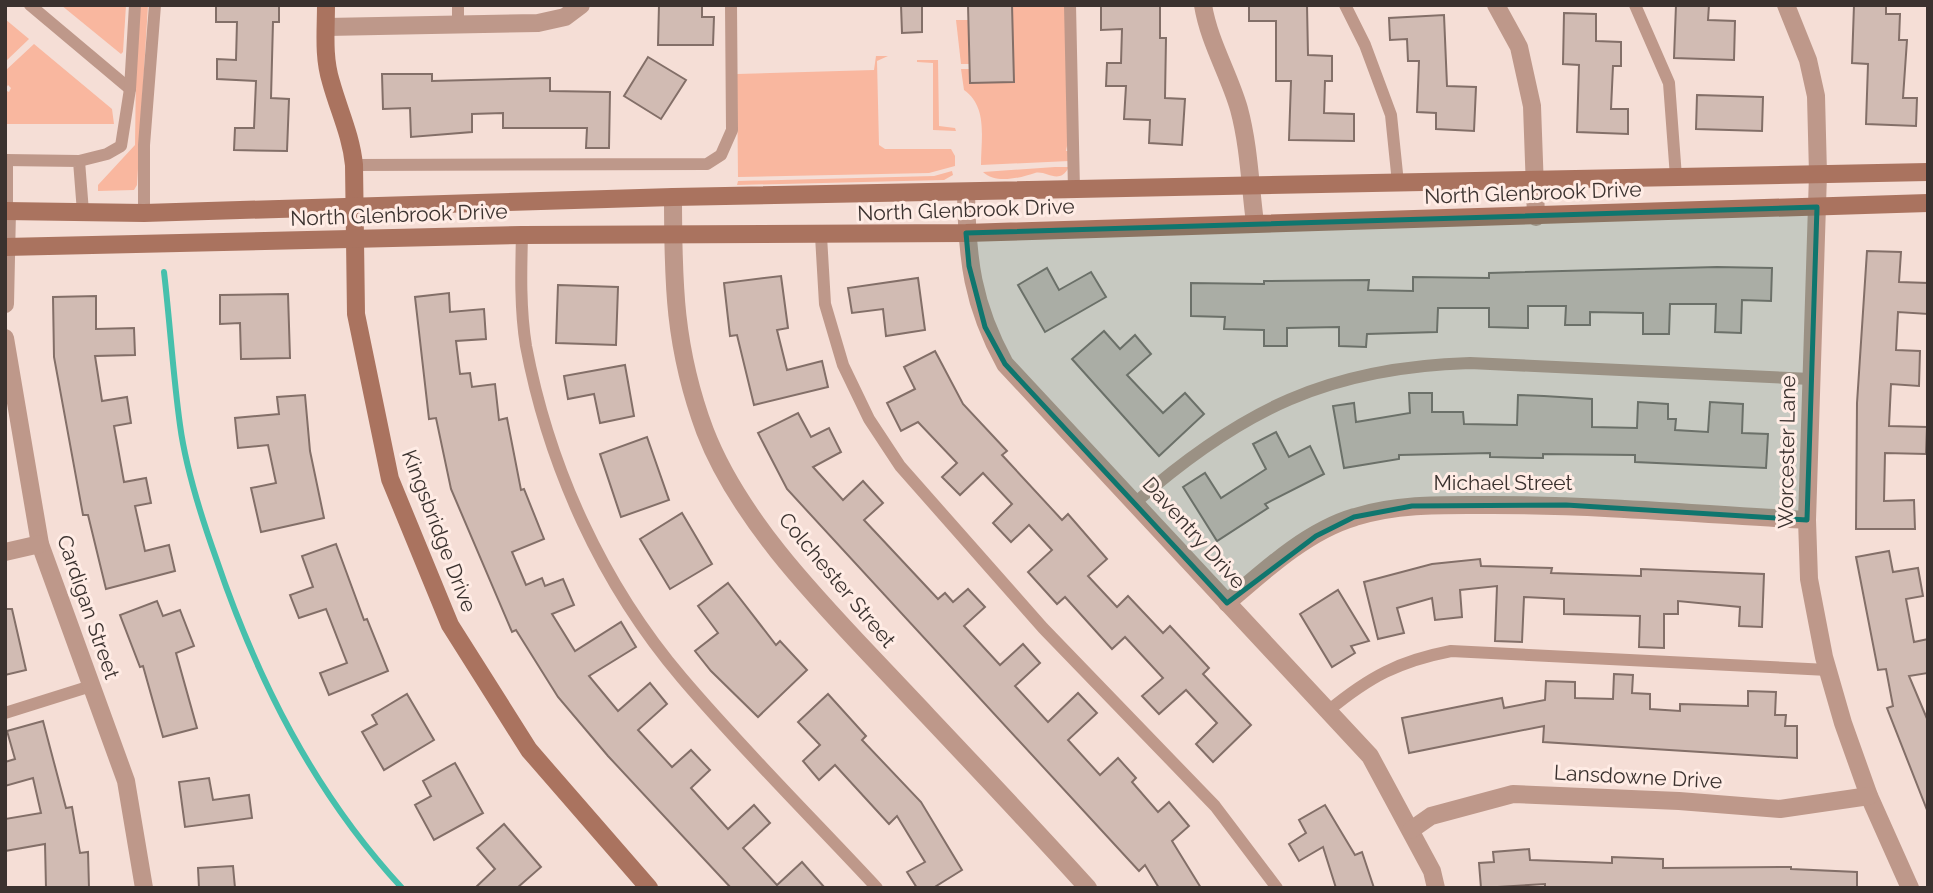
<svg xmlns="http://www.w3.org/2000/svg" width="1933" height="893" font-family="Raleway,sans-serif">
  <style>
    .green { fill: #f9b79f }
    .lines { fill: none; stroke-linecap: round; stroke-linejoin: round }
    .stream { stroke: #46c0ac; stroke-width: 6 }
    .building { fill: #d1bbb3; stroke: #836f68; stroke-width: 2 }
    .lane { stroke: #be988a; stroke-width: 12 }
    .street { stroke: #be988a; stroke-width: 18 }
    .secondary { stroke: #aa735f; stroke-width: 18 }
    .marked { fill: #0f766e; fill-opacity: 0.2; stroke: #0f766e; stroke-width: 5; stroke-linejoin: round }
    .labels { text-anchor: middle; stroke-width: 6; stroke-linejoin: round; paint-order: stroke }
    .street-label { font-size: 21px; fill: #3b322f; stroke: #ffece5 }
  </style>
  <rect width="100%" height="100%" fill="#f5ded6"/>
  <g class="green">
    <polygon points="61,5 126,5 123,52 121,54"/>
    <polygon points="137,5 148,5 137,185 134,190 98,191 98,185 135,145"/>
    <path d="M1012,5H1065L1068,141L1066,151H1069V161L981,165C981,138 988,107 964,90L961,69H969L970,82L1014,81Z"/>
    <polygon points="5,19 29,39 5,62"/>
    <polygon points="956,20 968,20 969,64 961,64"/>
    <polygon points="34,44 112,109 114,124 5,124 5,90 9,92 11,88 8,85 6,88 5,71"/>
    <polygon points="876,56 888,56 877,61 879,145 885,149 951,149 955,156 955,166 929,173 738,177 737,74 874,70"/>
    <polygon points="917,60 938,60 939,126 955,128 956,131 933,130 933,63 917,62"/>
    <path d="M1055,167H1069C1059,186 1047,170 1035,173C1023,177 996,185 983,172Z"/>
    <polygon points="952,171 953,175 944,180 737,185 738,181 934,176"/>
  </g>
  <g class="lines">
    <path class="stream" d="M164,272C170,323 173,375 180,425C186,470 201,516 216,558C257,679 314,793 402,888"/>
  </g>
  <g class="building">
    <polygon points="216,5 279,5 279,22 273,22 271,98 289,99 287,151 234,150 235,128 254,128 256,81 217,79 217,59 236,60 237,22 216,22"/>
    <polygon points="659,5 702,5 702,17 714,17 713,45 658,45"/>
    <polygon points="901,5 922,5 922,32 902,33"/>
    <polygon points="968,5 1012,5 1014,82 970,83"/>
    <polygon points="1160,5 1160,38 1166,38 1165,98 1185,99 1182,145 1149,143 1150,120 1124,119 1126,86 1106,86 1107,63 1121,63 1122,29 1101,30 1101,6"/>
    <polygon points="1249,5 1307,5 1308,55 1332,56 1332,81 1325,81 1324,113 1354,114 1354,141 1289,140 1291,81 1276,81 1276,21 1249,21"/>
    <polygon points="1676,5 1709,5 1708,20 1735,21 1734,60 1674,58"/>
    <polygon points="1854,5 1886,5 1886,14 1900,14 1899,40 1907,40 1903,98 1917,98 1916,126 1866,124 1868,64 1852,63"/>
    <polygon points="1564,13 1596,14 1596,41 1621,42 1621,66 1613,66 1611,109 1628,109 1628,134 1577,132 1579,65 1563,64"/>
    <polygon points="1444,15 1447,86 1476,87 1474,131 1436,129 1436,113 1417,112 1419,61 1408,61 1407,39 1390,40 1389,18"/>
    <polygon points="648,57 686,80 661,119 624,96"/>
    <polygon points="382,74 432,74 432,81 550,78 550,91 610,92 609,148 586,148 587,128 503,128 503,113 472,114 472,132 411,137 410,108 383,109"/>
    <polygon points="1697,95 1763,97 1762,131 1696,129"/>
    <polygon points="1867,251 1901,252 1899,282 1928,283 1928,314 1898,312 1896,350 1920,351 1919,386 1891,384 1889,426 1927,427 1926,454 1885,453 1884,501 1914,500 1915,529 1856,529 1857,403"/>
    <polygon points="1717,267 1772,268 1771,301 1742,300 1741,333 1715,332 1716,304 1670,304 1669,334 1643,334 1643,313 1590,312 1590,325 1565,325 1566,306 1528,306 1528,328 1489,327 1489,308 1438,308 1437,332 1367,334 1366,347 1339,346 1339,327 1287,328 1287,346 1264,346 1264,330 1224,329 1225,317 1191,316 1191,283 1264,284 1264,281 1369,280 1368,290 1413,291 1413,277 1489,278 1489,273"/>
    <polygon points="1047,268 1059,290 1091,272 1106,297 1045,332 1018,285"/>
    <polygon points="781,276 788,328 777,330 787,370 822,361 828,387 754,405 737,335 730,336 724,283"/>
    <polygon points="918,278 925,330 886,336 883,309 852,313 848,288"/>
    <polygon points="558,285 618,287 616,345 556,343"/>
    <polygon points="449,293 450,312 484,309 486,339 456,341 460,374 470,373 472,387 495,384 499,420 507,418 521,490 524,489 544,539 512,552 526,585 542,578 545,586 563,579 574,605 552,614 575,651 621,622 636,647 589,676 618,711 650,683 667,704 638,730 672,767 691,750 710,770 691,788 728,829 754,805 770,823 743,848 777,885 802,862 825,888 731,888 608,756 558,697 516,630 512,632 451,489 436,418 429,419 415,297"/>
    <polygon points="288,294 290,358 241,359 240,323 220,324 220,295"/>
    <polygon points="96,296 96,329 134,328 135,355 95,356 102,401 127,397 131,423 114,426 124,482 146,478 151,503 135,506 145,551 169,545 175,571 106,589 88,515 83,515 54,357 53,297"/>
    <polygon points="1104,331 1120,349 1135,335 1151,354 1127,375 1163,413 1185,393 1204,414 1159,456 1072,359"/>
    <polygon points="935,351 963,404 1007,451 1002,455 1062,520 1068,514 1107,559 1088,576 1117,607 1128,596 1163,633 1170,626 1209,668 1203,674 1251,725 1213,762 1196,744 1217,723 1186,690 1159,714 1142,696 1163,678 1125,637 1112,649 1065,597 1057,604 1028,572 1052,550 1029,525 1011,542 993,523 1012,504 983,473 960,495 942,477 957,463 918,422 901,431 887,403 915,389 904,367"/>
    <polygon points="625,365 634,416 600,423 594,394 568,399 564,376"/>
    <polygon points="1409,393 1432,393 1432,412 1463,412 1464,424 1517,425 1518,395 1544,396 1592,399 1592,427 1637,428 1638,402 1668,404 1668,419 1676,419 1675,430 1708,432 1710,402 1743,404 1742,433 1768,434 1766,468 1635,462 1635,455 1543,454 1543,458 1490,457 1490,453 1399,455 1399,459 1344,468 1333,406 1354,403 1356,422 1410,413"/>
    <polygon points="305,395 310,451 324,518 261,532 251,488 276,483 268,445 238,448 235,418 279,414 277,397"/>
    <polygon points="798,413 811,437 829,428 841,452 813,467 843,500 863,481 883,503 864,520 938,599 945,593 953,602 968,589 985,607 964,626 1000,665 1023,644 1040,663 1015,686 1048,722 1078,693 1097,713 1068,740 1100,775 1118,758 1136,778 1132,782 1158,812 1169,802 1189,826 1172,841 1201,888 1159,888 1145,865 1139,871 787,489 758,433"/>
    <polygon points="1276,432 1289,457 1310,446 1324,474 1265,504 1268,508 1217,541 1183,487 1205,473 1221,498 1266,469 1253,444"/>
    <polygon points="647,437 669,500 621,517 600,454"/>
    <polygon points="682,513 712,564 670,589 640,539"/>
    <polygon points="336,544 364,620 367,619 388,671 329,695 320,673 347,663 326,609 299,618 290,595 313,587 302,556"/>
    <polygon points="1889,551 1893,572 1918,568 1923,596 1906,599 1914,642 1928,639 1928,673 1909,676 1928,721 1927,810 1887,708 1893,706 1886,669 1878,670 1856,557"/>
    <polygon points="1480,559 1481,566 1552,568 1551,573 1641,576 1641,569 1764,574 1762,627 1739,626 1740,607 1678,601 1678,614 1664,614 1664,648 1639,647 1640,616 1564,614 1564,599 1524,597 1522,642 1495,641 1497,586 1460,590 1462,617 1435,620 1432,598 1397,608 1404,633 1378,639 1364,582 1432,564"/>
    <polygon points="728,583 776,645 780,641 807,670 758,717 711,671 695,651 718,633 698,606"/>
    <polygon points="1338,590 1369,641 1351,646 1355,653 1332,667 1300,614"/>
    <polygon points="157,601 163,616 180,610 194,646 176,653 197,728 163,737 143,666 140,667 120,615"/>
    <polygon points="5,609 12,609 26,670 5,675"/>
    <polygon points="1614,674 1633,675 1632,693 1650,694 1650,709 1680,711 1680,704 1748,706 1748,691 1776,692 1775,715 1786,715 1785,726 1797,726 1797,758 1543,742 1544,726 1409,753 1402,718 1502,698 1504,708 1545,700 1546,681 1575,682 1575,698 1613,699"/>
    <polygon points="407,694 434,740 384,770 362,732 377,724 372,715"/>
    <polygon points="828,694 866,736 862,740 921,802 962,870 933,888 917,888 907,872 925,862 897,816 889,824 835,765 819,780 803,761 820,745 798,722"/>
    <polygon points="43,721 66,808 72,807 80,853 88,852 89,888 46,888 45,844 5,851 5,819 41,813 33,778 5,786 5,762 15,759 7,731"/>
    <polygon points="455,763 483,813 434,840 415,805 431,796 423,781"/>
    <polygon points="209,778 213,800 249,795 252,818 185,827 179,782"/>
    <polygon points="1325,805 1355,855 1362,852 1374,888 1336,888 1323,847 1299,861 1289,844 1306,833 1299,820"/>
    <polygon points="504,824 541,867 517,888 475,888 495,869 477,848"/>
    <polygon points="1529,849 1530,860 1612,863 1612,857 1663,859 1663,868 1791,867 1791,869 1857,872 1857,888 1545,888 1545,884 1481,888 1479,863 1494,862 1493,852"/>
    <polygon points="233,866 235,888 199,888 198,868"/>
  </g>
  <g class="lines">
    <g class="lane">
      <polyline points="30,5 130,89"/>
      <polyline points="458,5 458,24"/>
      <polyline points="1070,5 1074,190"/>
      <polyline points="1345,5 1365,45 1391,115 1398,183"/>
      <polyline points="1635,5 1669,83 1676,177"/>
      <polyline points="5,160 79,161 83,212"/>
      <polyline points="79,161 107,154 121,146 130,89 135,5"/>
      <polyline points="354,165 707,164 721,155 732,130 731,5"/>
      <polyline points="7,211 7,160"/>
      <polyline points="144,213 144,145 155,5"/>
      <path d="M522,235C521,271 520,309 526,346C549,467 602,584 682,678C744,751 812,818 877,888"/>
      <polyline points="821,236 825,304 843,365 869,419 900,466 1043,628 1215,806 1277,888"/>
      <path d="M1136,502C1241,410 1329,367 1470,363L1811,379"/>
      <path d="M1328,711C1369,677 1399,661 1451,651L1828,670"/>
      <polyline points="5,713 91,686"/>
    </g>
    <g class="street">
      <path d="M1203,5C1209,42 1229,74 1239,109C1249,146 1250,185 1255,223"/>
      <polyline points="1496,5 1519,47 1532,106 1536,217"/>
      <polyline points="1786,5 1808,60 1816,96 1818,174 1807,520 1809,579 1824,657 1843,723 1869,796 1910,888"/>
      <polyline points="326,27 538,23 565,17 581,5"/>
      <path d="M966,192C967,259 972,304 1005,364L1370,756L1432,871L1436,888"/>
      <path d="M673,197C673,283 674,348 705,431C740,522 823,605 889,675C956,746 1023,816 1088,888"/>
      <polyline points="5,304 7,211"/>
      <polyline points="5,338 40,544 126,781 144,888"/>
      <polyline points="5,552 40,544"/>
      <path d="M1227,603C1264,571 1307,531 1355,517C1399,503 1447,505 1492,505C1597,505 1702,514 1807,520"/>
      <polyline points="1411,830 1431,816 1513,794 1679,801 1780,809 1869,796"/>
    </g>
    <g class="secondary">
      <path d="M326,5C326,30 323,57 331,82C339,111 351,135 354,165L356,314L390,479L450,625L529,750L649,888"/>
      <polyline points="5,211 144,213 673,197 1928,172"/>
      <polyline points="5,247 522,235 966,233 1928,203"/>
    </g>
  </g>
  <path class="marked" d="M1817,207L1807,520L1566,505L1412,506L1354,517L1316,536L1227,603L1005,364L985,327L969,266L966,233Z"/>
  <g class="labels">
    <g class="street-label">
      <text transform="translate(1533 193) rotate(-2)" y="7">North Glenbrook Drive</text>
      <text transform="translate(966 210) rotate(-2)" y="7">North Glenbrook Drive</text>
      <text transform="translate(399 215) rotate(-2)" y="7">North Glenbrook Drive</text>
      <text transform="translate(1787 452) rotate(-89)" y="7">Worcester Lane</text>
      <text x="1503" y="490">Michael Street</text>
      <text transform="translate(439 531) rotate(69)" y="7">Kingsbridge Drive</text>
      <text transform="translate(1194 533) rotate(48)" y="7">Daventry Drive</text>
      <text transform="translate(837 580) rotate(50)" y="7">Colchester Street</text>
      <text transform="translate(88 607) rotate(71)" y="7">Cardigan Street</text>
      <text transform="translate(1638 777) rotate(3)" y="7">Lansdowne Drive</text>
    </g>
  </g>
  <rect width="1933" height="893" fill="none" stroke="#3b322f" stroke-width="14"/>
</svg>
